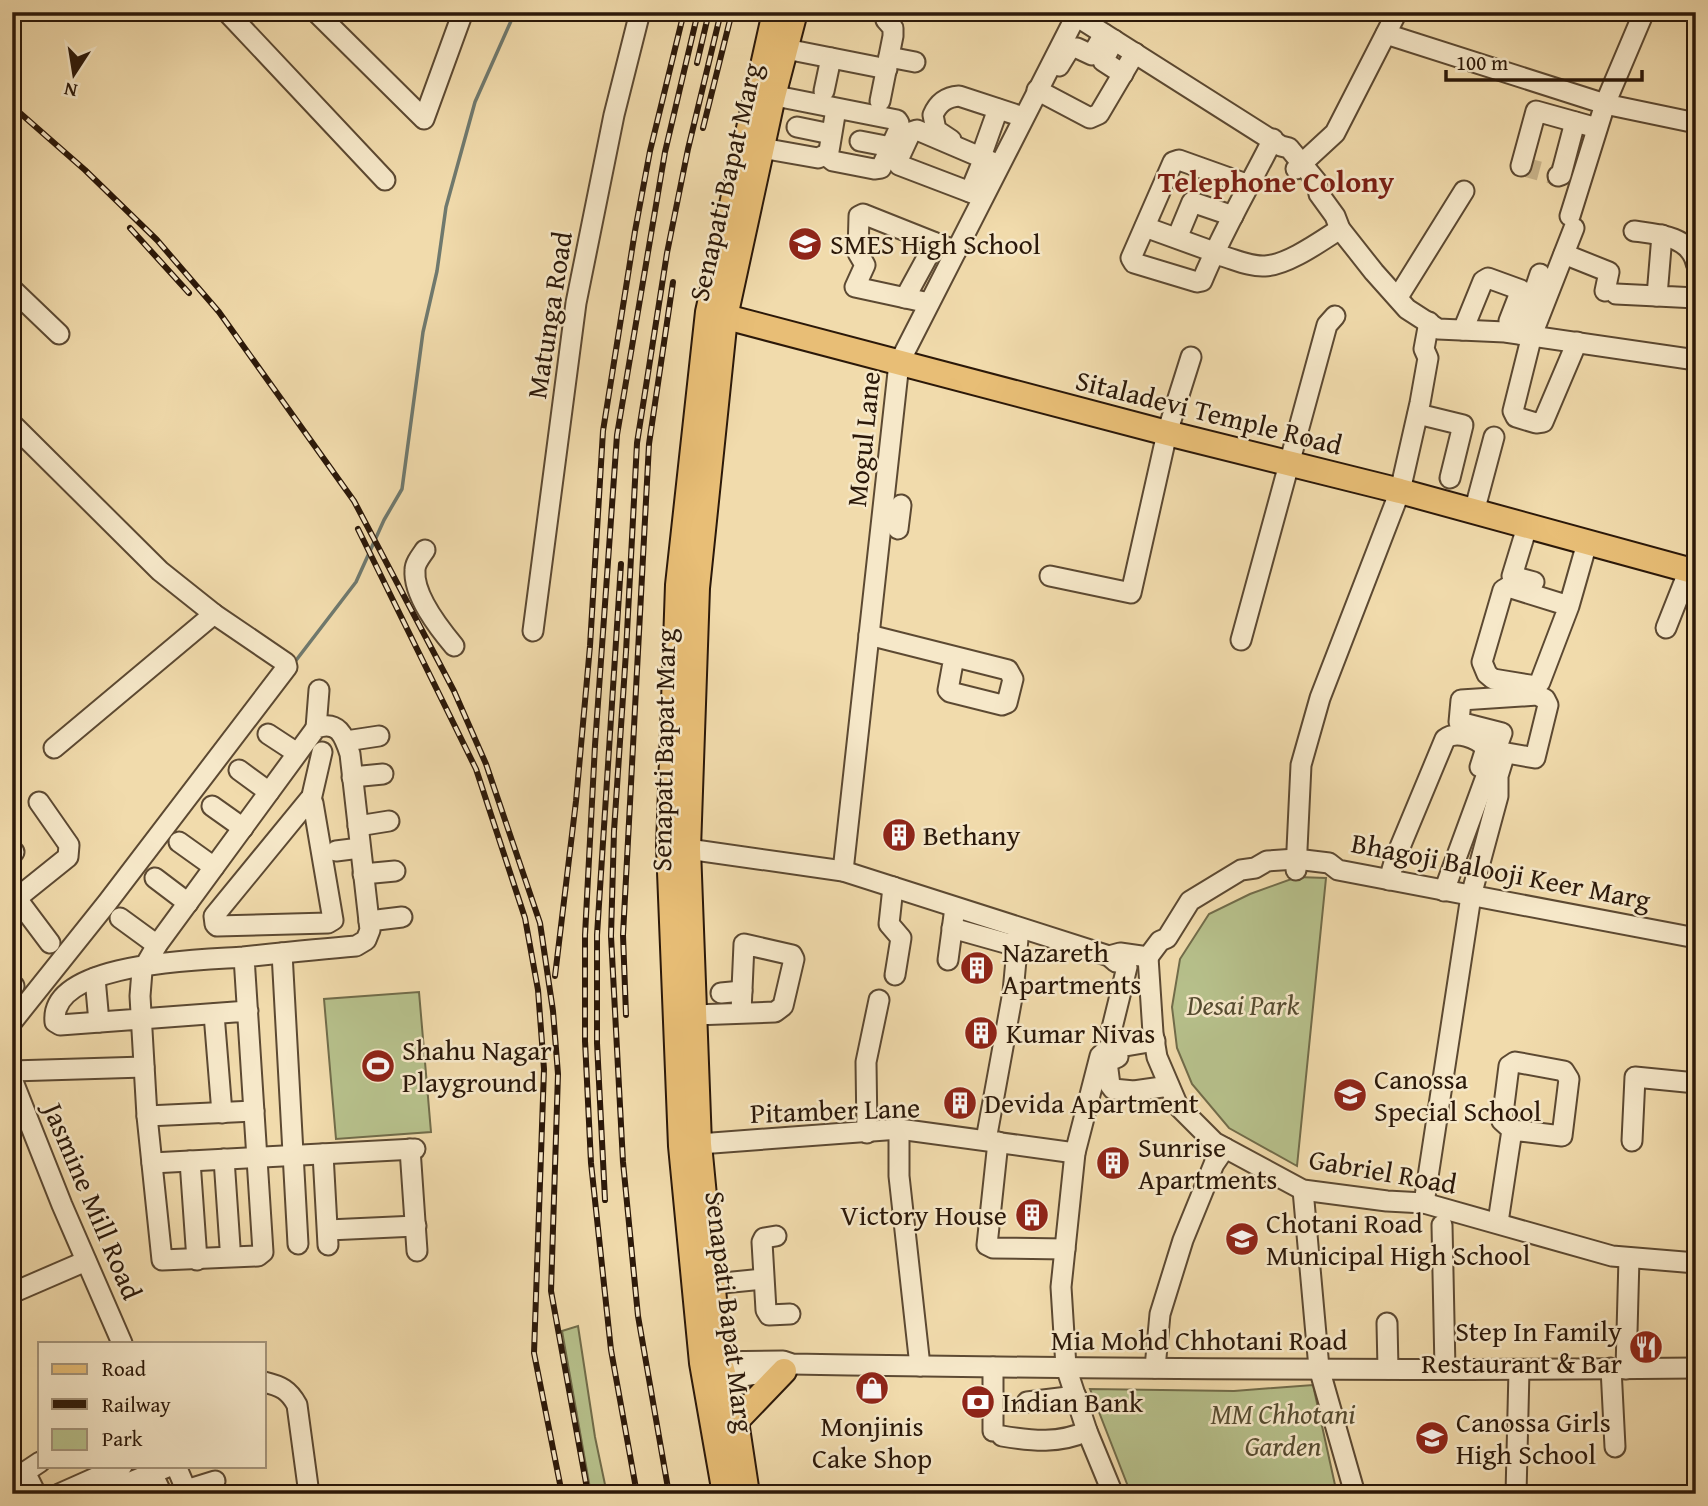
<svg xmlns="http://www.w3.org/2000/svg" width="1708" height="1506" font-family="'Gentium Book Plus',serif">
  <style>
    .green { fill: #b7c18c; stroke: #716c4a; stroke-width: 2 }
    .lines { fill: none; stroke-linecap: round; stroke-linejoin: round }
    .stream { stroke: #6f796e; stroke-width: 3.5 }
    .minor-tunnel { stroke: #c9b48b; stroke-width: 19; stroke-dasharray: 19 10; stroke-linecap: butt }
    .minor-casing { stroke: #5c4932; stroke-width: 23 }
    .major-casing { stroke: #2b1809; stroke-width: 28 }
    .minor { stroke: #f6e8c9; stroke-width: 19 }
    .major { stroke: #e8be76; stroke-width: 24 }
    .rail-casing { stroke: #2b1809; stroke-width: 6 }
    .rail { stroke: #f6e8c9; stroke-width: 3.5; stroke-dasharray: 10; stroke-linecap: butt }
    .labels { text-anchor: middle; stroke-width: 5; stroke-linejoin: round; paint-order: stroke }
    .street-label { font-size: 28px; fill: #2b1809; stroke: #f6e8c9 }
    .poi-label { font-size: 28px; fill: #2b1809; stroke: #f6e8c9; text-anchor: start }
    .park-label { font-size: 28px; font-style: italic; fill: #554b30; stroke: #f6e8c9 }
    .neighbourhood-label { font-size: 30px; font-weight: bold; fill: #7a1f14; stroke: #f6e8c9 }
  </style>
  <rect width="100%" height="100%" fill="#f1dbac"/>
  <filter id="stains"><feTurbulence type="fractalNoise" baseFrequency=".00286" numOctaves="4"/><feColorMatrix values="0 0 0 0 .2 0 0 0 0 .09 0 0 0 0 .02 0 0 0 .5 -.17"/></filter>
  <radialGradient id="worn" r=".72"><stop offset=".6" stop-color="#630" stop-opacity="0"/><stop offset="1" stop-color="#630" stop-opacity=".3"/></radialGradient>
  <g class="green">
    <polygon points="1297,877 1326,878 1297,1166 1229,1128 1192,1084 1177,1048 1172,1007 1180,959 1209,914 1250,894"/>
    <polygon points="419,992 431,1132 336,1139 324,999"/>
    <polygon points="578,1326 595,1437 607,1494 591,1494 562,1331"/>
    <polygon points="1313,1385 1337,1494 1131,1494 1090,1389 1234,1391"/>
  </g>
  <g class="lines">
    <polyline class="stream" points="294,663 356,582 384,520 402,489 423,332 437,271 446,207 475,102 515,12"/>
    <polyline class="minor-tunnel" points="1521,166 1558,176"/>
    <g class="minor-casing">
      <g id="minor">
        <polyline points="227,12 385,180"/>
        <polyline points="316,12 424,119 463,12"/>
        <polyline points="1644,12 1605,104 1696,123"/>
        <polyline points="1076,16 1281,146 1289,148 1317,182 1319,194 1335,216 1340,229 1374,272 1407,309 1438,329 1505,332 1696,360"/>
        <polyline points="1386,34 1605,104 1570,216"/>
        <polyline points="1114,40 1103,61 1123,74"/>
        <polyline points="786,49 887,69"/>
        <polyline points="889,57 915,62"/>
        <polyline points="1059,66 1070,48 1077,48 1092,55 1104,34"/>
        <polyline points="1037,90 1090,118 1099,114 1135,53"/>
        <polyline points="824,91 831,58"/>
        <polyline points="761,93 897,120 899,123 898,131 881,168 874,169 833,161 828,157 836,109"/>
        <polyline points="880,101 893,36 893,28 886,20"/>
        <polyline points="797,127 831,134"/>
        <path d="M951,140L936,130L933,115C938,103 946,97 959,96L1023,117"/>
        <polyline points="860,141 891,147"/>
        <polyline points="762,148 818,158 827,154"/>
        <polyline points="983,151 998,109"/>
        <polyline points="1521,166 1536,111 1597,128"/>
        <polyline points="1296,169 1335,133 1397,12"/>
        <polyline points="1558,176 1561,175 1575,122"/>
        <path d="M1249,185L1179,160L1173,162L1131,258L1134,263L1197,282L1202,281C1222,232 1249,187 1273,139"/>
        <polyline points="970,192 984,158"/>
        <polyline points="983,197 899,165 898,160 911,132 917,130 999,165"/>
        <polyline points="1145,227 1214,252"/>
        <polyline points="1574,228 1532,335 1513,411 1516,417 1536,423 1543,422 1577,342"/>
        <path d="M1634,231C1657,234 1690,236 1696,263"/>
        <polyline points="1662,235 1657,296 1696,298"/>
        <polyline points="1177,238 1192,202 1233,216"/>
        <polyline points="1564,254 1609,272 1605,291"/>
        <path d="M1222,256C1236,260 1251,267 1265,266C1288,265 1321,241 1340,229"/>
        <polyline points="12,289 59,334"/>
        <polyline points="1616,294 1657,296"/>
        <polyline points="1398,297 1464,191"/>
        <polyline points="905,298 935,243"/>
        <polyline points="929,303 855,287 865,265 858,253 859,216 863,214 956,251"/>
        <polyline points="1463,330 1483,281 1488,278 1521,290 1509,321"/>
        <polyline points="1520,334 1540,274"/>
        <polyline points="1418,414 1463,425 1450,478"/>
        <polyline points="12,424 160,571 214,614 286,663 287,667 107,903 12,1022"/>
        <polyline points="1474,512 1494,437"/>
        <polyline points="1527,527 1512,576 1534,582"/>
        <polyline points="898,529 901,505"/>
        <path d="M425,550C421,556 415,563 415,570C413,595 439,628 454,646"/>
        <polyline points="1050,576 1131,593 1167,433 1191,357"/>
        <polyline points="1569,606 1508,587 1503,590 1482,662 1487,674 1493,679 1536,686 1540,682 1569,606 1587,543"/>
        <polyline points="1666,628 1689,570"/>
        <polyline points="533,631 576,303 614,115 640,12"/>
        <polyline points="869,635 1008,670 1013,679 1007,703 1002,705 950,692 948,690 954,657"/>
        <polyline points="1241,640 1327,325 1335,316"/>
        <polyline points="316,728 319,690"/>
        <polyline points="268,734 297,753"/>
        <polyline points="346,741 379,736"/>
        <polyline points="54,748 214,614"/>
        <polyline points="239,770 269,792"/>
        <polyline points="352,777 383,774"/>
        <polygon points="309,800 313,803 333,920 328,923 217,926 215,924 214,916"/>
        <polyline points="311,800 322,752"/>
        <polyline points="212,806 243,828"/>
        <polyline points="358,826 389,821"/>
        <polyline points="179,842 214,867"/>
        <polyline points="674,847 843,871 1109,956 1116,962"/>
        <polyline points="336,851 360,848"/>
        <polyline points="12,854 14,852"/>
        <polyline points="1296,870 1301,765 1320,698 1400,491 1420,403 1428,358 1424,349 1429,322"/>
        <polyline points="843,871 899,363 1078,12"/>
        <polyline points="363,874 395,871"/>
        <polyline points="155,878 188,903"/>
        <path d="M1389,880L1395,859L1445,739C1456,730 1477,738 1486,748L1480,767"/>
        <polyline points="893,887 889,924 901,938 895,975"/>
        <polyline points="1444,891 1502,733 1459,722 1461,700 1537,695 1545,699 1548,705 1535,758 1496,751"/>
        <polyline points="17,899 50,943"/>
        <polyline points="12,902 68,857 69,845 39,802"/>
        <polyline points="120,918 157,945"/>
        <polyline points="369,921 402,917"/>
        <polyline points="952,928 1009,944"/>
        <polyline points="282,953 298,1244"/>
        <polyline points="1109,956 1120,953 1148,957 1160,941 1167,938 1190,901 1241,870 1255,868 1267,861 1296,859 1329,863 1338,870 1696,938"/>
        <path d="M244,957L263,1252L258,1256L162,1260L147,1116L140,996L142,971L157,945L316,728C338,720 344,735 350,754L370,930L366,940L356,946C319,949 281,953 243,957C204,960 49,961 55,1022L60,1025L248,1011"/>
        <polyline points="1148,957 1153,1033 1157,1057 1178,1106 1214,1142 1303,1190 1387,1201 1424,1203 1612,1256 1696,1263"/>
        <polyline points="948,960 954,915"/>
        <polyline points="95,978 99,1022"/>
        <polyline points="12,987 14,986"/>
        <polyline points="721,993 742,991"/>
        <polyline points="214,1014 222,1113"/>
        <polyline points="694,1015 775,1012 783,1006 794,959 792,955 744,944 741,1012"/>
        <polyline points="1111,1032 1127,967"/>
        <polyline points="1118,1057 1107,1062 1110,1085 1113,1089 1134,1091 1169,1086"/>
        <polyline points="12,1071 144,1067"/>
        <polyline points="12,1079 62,1205 122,1343"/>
        <polyline points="147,1116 254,1111"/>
        <polyline points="899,1129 899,1176 920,1366"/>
        <polyline points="867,1133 866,1062 879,1000"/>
        <polyline points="986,1140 1013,992 1019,928"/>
        <polyline points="1632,1141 1635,1077 1696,1083"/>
        <polyline points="998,1142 987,1245 993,1248 1065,1249"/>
        <polyline points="686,1145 899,1129 1075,1153"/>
        <polyline points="410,1149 417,1251"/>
        <polyline points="323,1154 328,1245"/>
        <polyline points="224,1159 230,1247"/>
        <polyline points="190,1161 197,1260"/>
        <polyline points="152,1163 415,1149"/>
        <polyline points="1303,1190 1319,1368 1355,1494"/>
        <polyline points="1424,1203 1471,896 1498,796 1498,776 1505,753"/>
        <polyline points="1498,1222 1512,1130 1502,1121 1509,1066 1515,1062 1564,1071 1569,1079 1562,1136 1512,1130"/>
        <polyline points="1442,1225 1445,1369"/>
        <polyline points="328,1230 416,1226"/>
        <polyline points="776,1236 764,1238 762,1242 766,1310 769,1315 790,1314"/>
        <polyline points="713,1284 763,1279"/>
        <polyline points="12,1293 86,1261"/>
        <polyline points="1387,1323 1388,1369"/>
        <path d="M707,1362L783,1361L792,1364C1093,1369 1395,1371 1696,1368"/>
        <polyline points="1155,1368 1160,1314 1183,1240 1214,1164 1225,1148"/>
        <polyline points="1611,1368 1615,1447"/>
        <polyline points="1626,1369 1629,1258"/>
        <polyline points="712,1380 773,1372"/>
        <path d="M264,1382C281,1386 289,1390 297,1405L309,1494"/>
        <polyline points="1027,1402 1076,1396"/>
        <polyline points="993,1431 993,1367"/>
        <path d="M1002,1436C1033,1441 1059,1444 1087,1431"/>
        <polyline points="176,1466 188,1494"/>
        <polyline points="152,1473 162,1494"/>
        <polyline points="186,1490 215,1481"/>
        <polyline points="36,1494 25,1472 40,1462"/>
        <polyline points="59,1494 122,1466"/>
        <polyline points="101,1494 170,1466"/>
        <polyline points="1113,1494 1087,1431 1066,1367 1061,1287 1075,1153 1100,1056 1108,1049 1155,1041"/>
        <polyline points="1516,1494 1519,1370"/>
      </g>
    </g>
    <g class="major-casing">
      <g id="major">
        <polyline points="711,313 1167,433 1400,491 1696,572"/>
        <polyline points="736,1421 784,1371"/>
        <polyline points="725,1494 702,1363 681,1146 669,847 678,585 708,312 775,12"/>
        <polyline points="747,1494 736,1421 720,1362 699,1144 688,849 697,588 725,317 773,96 795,12"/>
      </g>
    </g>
    <use href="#minor" class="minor"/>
    <use href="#major" class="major"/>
    <g class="rail-casing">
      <g id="rail">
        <polyline points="697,63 709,12"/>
        <polyline points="12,106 85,170 157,240 219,312 354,501 454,691 486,764 540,923 553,1011 558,1074 551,1291 588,1494"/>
        <polyline points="703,128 732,12"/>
        <polyline points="130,228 189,293"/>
        <polyline points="358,529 476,769 525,918 538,990 544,1069 534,1353 562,1494"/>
        <polyline points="555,976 576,801 590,646 603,431 635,231 650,151 684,12"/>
        <polyline points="626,1015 623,935 649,444 673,282"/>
        <polyline points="605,1200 597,1043 597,935 621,564"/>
        <polyline points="637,1494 611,1350 591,1163 585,1041 585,935 595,745 617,435 665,152 698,12"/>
        <polyline points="669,1494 638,1316 623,1162 611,936 614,831 626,652 637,443 667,253 688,149 721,12"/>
      </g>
    </g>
    <use href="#rail" class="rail"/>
  </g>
  <defs>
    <g id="school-disc" transform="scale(1.75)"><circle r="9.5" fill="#8f2418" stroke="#f6e8c9"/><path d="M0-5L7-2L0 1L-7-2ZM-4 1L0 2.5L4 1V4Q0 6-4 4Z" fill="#fff"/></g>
    <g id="building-disc" transform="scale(1.75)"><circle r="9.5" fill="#8f2418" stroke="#f6e8c9"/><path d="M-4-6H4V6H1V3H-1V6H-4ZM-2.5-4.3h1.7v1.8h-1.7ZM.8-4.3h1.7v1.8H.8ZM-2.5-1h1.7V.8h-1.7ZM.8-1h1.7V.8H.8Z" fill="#fff"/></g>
    <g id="stadium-disc" transform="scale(1.75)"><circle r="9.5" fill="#8f2418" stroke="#f6e8c9"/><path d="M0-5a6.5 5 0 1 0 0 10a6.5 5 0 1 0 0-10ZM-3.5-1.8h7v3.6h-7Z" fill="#fff"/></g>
    <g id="restaurant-disc" transform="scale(1.75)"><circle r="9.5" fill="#8f2418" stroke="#f6e8c9"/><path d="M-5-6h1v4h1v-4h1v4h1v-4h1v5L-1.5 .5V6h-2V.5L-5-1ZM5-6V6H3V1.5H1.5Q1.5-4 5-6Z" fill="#fff"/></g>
    <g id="shop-disc" transform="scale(1.75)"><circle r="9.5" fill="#8f2418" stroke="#f6e8c9"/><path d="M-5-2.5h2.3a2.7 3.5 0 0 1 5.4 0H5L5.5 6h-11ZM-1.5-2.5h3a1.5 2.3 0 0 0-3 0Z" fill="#fff"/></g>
    <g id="bank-disc" transform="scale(1.75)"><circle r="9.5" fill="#8f2418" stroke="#f6e8c9"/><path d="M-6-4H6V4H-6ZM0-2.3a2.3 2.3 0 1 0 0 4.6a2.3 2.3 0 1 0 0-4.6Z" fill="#fff"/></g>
  </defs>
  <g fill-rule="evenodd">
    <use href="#school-disc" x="805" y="244"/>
    <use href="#building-disc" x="899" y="835"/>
    <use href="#building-disc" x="977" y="968"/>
    <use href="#building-disc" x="981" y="1033"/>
    <use href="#stadium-disc" x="378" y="1066"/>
    <use href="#school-disc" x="1350" y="1095"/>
    <use href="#building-disc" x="960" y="1103"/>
    <use href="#building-disc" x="1113" y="1163"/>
    <use href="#building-disc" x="1032" y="1215"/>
    <use href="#school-disc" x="1242" y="1239"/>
    <use href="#restaurant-disc" x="1646" y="1347"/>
    <use href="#shop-disc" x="872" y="1388"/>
    <use href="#bank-disc" x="978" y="1402"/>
    <use href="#school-disc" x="1432" y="1438"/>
  </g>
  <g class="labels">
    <g class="street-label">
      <text transform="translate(725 182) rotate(-77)" y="10">Senapati Bapat Marg</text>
      <text transform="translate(549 315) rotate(-81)" y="10">Matunga Road</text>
      <text transform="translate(1209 412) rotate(14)" y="10">Sitaladevi Temple Road</text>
      <text transform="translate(863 439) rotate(-84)" y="10">Mogul Lane</text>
      <text transform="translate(663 750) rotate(-89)" y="10">Senapati Bapat Marg</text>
      <text transform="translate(1501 871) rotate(11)" y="10">Bhagoji Balooji Keer Marg</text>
      <text transform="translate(835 1110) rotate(-2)" y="10">Pitamber Lane</text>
      <text transform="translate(1383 1171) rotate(10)" y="10">Gabriel Road</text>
      <text transform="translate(93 1201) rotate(67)" y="10">Jasmine Mill Road</text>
      <text transform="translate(730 1312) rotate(83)" y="10">Senapati Bapat Marg</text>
      <text x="1199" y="1350">Mia Mohd Chhotani Road</text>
    </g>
    <g class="poi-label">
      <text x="830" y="254">SMES High School</text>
      <text x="923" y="845">Bethany</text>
      <text x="1002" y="962">Nazareth<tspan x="1002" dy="32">Apartments</tspan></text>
      <text x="1006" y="1043">Kumar Nivas</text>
      <text x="402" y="1060">Shahu Nagar<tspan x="402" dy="32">Playground</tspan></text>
      <text x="1374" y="1089">Canossa<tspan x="1374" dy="32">Special School</tspan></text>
      <text x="984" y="1113">Devida Apartment</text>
      <text x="1138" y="1157">Sunrise<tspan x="1138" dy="32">Apartments</tspan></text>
      <text x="1007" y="1225" text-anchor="end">Victory House</text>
      <text x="1266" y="1233">Chotani Road<tspan x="1266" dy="32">Municipal High School</tspan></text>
      <text x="1622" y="1341" text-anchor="end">Step In Family<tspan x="1622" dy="32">Restaurant &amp; Bar</tspan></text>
      <text x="1002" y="1412">Indian Bank</text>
      <text x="1456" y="1432">Canossa Girls<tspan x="1456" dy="32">High School</tspan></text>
      <text x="872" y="1436" text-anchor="middle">Monjinis<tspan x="872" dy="32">Cake Shop</tspan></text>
    </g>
    <g class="park-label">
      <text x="1243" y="1015">Desai Park</text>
      <text x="1283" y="1424">MM Chhotani<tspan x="1283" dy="32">Garden</tspan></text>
    </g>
    <g class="neighbourhood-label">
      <text x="1276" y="192">Telephone Colony</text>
    </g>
  </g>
  <rect width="1708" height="1506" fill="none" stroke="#f1dbac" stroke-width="42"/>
  <rect x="14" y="14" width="1680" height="1478" fill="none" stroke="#2b1809" stroke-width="3.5"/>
  <rect x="21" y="21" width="1666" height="1464" fill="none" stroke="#2b1809" stroke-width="2"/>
  <rect x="38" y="1342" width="228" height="126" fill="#f6e8c9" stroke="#a5957c" stroke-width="2"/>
  <rect x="52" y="1364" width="35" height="10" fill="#e8be76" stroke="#a5957c" stroke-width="2"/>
  <text x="102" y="1376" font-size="21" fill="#2b1809">Road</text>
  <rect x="52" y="1399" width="35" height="10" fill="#2b1809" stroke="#a5957c" stroke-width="2"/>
  <text x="102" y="1412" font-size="21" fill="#2b1809">Railway</text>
  <rect x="52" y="1429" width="35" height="21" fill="#b7c18c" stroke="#a5957c" stroke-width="2"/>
  <text x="102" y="1446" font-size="21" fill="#2b1809">Park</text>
  <g transform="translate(74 74) rotate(192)" stroke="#f6e8c9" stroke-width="5" paint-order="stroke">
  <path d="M0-5L12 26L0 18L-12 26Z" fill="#2b1809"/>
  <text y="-10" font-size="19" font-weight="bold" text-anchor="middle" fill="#2b1809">N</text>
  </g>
  <path d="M1446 70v10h196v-10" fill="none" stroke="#2b1809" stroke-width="3.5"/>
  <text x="1456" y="70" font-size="21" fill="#2b1809" stroke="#f6e8c9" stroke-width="5" paint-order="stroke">100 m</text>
  <rect width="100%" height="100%" filter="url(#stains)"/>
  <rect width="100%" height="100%" fill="url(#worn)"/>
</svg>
